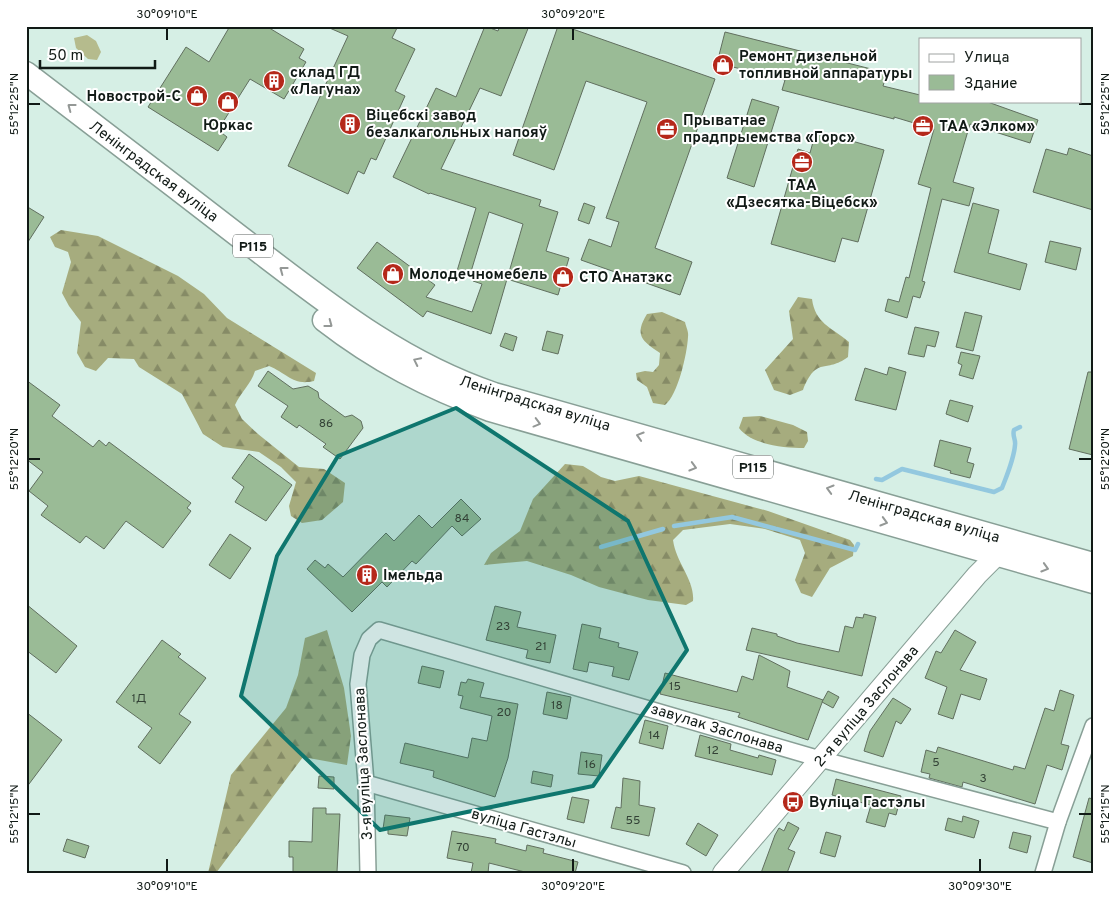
<svg xmlns="http://www.w3.org/2000/svg" width="1119" height="899" font-family="Overpass,sans-serif">
  <style>
    .green { fill: #b5bb8d }
    .forest { fill: url(#forest-firs) }
    .lines { fill: none; stroke-linecap: round; stroke-linejoin: round }
    .stream { stroke: #93c8df; stroke-width: 4.5 }
    .building { fill: #9abb96; stroke: #616f5f }
    .street-casing { stroke: #889f96; stroke-width: 18 }
    .secondary-casing { stroke: #889f96; stroke-width: 22 }
    .primary-casing { stroke: #889f96; stroke-width: 25 }
    .street { stroke: #fff; stroke-width: 15 }
    .secondary { stroke: #fff; stroke-width: 20 }
    .primary { stroke: #fff; stroke-width: 22 }
    .oneway { stroke: #949896 }
    .marked { fill: #0f766e; fill-opacity: 0.2; stroke: #0f766e; stroke-width: 4; stroke-linejoin: round }
    .ticks { fill: none; stroke: #111a16; stroke-width: 2 }
    .labels { text-anchor: middle; stroke-width: 4; stroke-linejoin: round; paint-order: stroke }
    .number-label { font-size: 12px; fill: #334236 }
    .shield { fill: #fff; stroke: #585f5c; stroke-width: 1 }
    .shield-label { font-size: 14px; font-weight: bold; fill: #111a16 }
    .poi-label { font-size: 15px; font-weight: bold; fill: #111a16; stroke: #fff; text-anchor: start }
    .street-label { font-size: 15px; fill: #111a16; stroke: #fff }
    .neatline { fill: none; stroke: #111a16; stroke-width: 2 }
    .ticks-label { font-size: 12px; text-anchor: middle; fill: #111a16 }
  </style>
  <defs>
    <pattern id="forest-firs" width="22" height="20" patternUnits="userSpaceOnUse" patternTransform="scale(1.25)"><rect width="22" height="20" fill="#a6ac7e"/><path d="M5 1l3.5 6h-7zM16 11l3.5 6h-7z" fill="#868b66"/></pattern>
  </defs>
  <rect width="100%" height="100%" fill="#d6efe5"/>
  <polygon class="green" points="87,35 96,41 101,52 97,60 88,59 76,48 74,38"/>
  <g class="forest">
    <path d="M61,230L98,236L178,276L204,294L227,318L316,373L314,381C293,386 288,374 269,366L255,371C251,384 241,392 235,405L242,419L258,434L299,467L324,469L345,483L343,502L322,520L302,523L291,516L289,506L296,482L281,467L259,452L223,447L203,434L182,394L139,367L134,359L108,358L96,371L85,367L77,353L81,322L69,306L62,293L71,262L68,252L55,247L50,237Z"/>
    <path d="M798,297L812,299C815,323 831,327 849,342L848,357C825,374 817,355 803,390L790,395L774,390L765,370L793,339L789,311Z"/>
    <path d="M662,312L685,322C686,327 689,332 688,337C687,354 678,395 665,405L653,403L647,387L637,380L636,373L645,371L653,372L659,365L660,353C642,341 634,335 647,314Z"/>
    <path d="M760,416L793,425L807,432L808,441L804,448C784,448 752,445 739,428L743,417Z"/>
    <path d="M565,464L583,466L601,477L615,481L639,476L768,511L850,540L854,545L853,556L830,568L812,597L801,593L795,580L805,553L800,540L765,529L730,524L683,530L673,540C676,563 695,580 693,601L686,605L648,600L599,587L571,575L527,561L484,565L491,553L520,531L533,499Z"/>
    <polygon points="327,630 344,688 351,736 347,765 303,757 216,873 208,873 231,775 286,708 298,675 305,638"/>
  </g>
  <g class="lines">
    <g class="stream">
      <path d="M876,479L882,480L902,469L994,492L1002,488C1007,475 1014,459 1015,445C1016,439 1012,436 1014,430L1020,427"/>
      <polyline points="674,526 732,517 855,550 858,544"/>
      <polyline points="601,547 663,529"/>
    </g>
  </g>
  <g class="building">
    <polygon points="230,26 266,26 304,49 299,58 306,62 284,99 250,79 218,130 227,137 218,151 148,107 186,47 209,62"/>
    <polygon points="325,26 398,26 392,38 415,49 395,91 405,96 376,160 371,158 364,174 358,171 348,194 288,166 348,36"/>
    <polygon points="485,26 498,31 500,26 529,26 501,96 480,88 441,169 541,200 539,206 558,212 546,251 569,258 558,295 507,279 523,224 489,212 470,275 457,271 476,208 430,193 429,194 393,177 436,88 456,97"/>
    <polygon points="558,26 564,26 715,79 655,248 692,262 680,295 581,260 589,239 611,247 619,222 606,218 647,102 586,81 554,170 513,155"/>
    <polygon points="725,32 887,73 883,86 920,95 920,101 985,101 1038,120 1030,143 970,124 953,182 974,188 969,206 942,199 922,281 925,282 920,298 913,296 907,318 885,311 888,299 899,302 906,277 909,278 931,188 918,184 934,129 894,117 894,119 782,90 785,80 717,63"/>
    <polygon points="752,99 779,107 754,187 727,178"/>
    <polygon points="816,131 884,150 858,242 842,238 835,262 771,244 798,149 810,153"/>
    <polygon points="1069,148 1093,156 1093,210 1033,192 1046,149 1067,155"/>
    <polygon points="584,203 595,207 589,224 578,220"/>
    <polygon points="973,203 999,210 988,253 1027,264 1020,290 954,272"/>
    <polygon points="26,206 44,217 26,245"/>
    <polygon points="1050,241 1081,248 1076,270 1045,262"/>
    <polygon points="377,242 435,285 426,297 472,312 482,284 473,281 476,270 507,279 491,334 427,311 423,317 357,268"/>
    <polygon points="965,312 982,316 973,351 956,347"/>
    <polygon points="915,327 939,332 935,347 927,345 924,357 908,354"/>
    <polygon points="547,331 563,335 558,354 542,350"/>
    <polygon points="505,333 517,337 513,351 500,346"/>
    <polygon points="961,352 980,356 973,379 959,375 962,365 958,363"/>
    <polygon points="889,367 906,372 896,410 855,400 865,368 887,375"/>
    <polygon points="268,371 293,389 308,386 318,392 319,398 345,417 352,415 361,421 363,428 340,459 323,447 326,444 299,425 297,428 281,417 288,406 258,386"/>
    <polygon points="1088,372 1093,372 1093,455 1069,449"/>
    <polygon points="26,380 60,405 52,416 93,447 99,440 106,446 109,442 191,503 187,508 191,511 163,548 126,521 104,549 86,536 80,543 41,515 48,506 29,491 43,472 26,459"/>
    <polygon points="950,400 973,406 968,422 946,414"/>
    <polygon points="940,440 971,448 967,462 974,464 970,478 950,473 951,471 934,466"/>
    <polygon points="249,454 292,485 266,521 235,502 244,487 232,478"/>
    <polygon points="461,499 481,519 462,536 452,526 416,564 412,561 387,587 382,582 352,612 307,569 315,560 325,568 328,564 343,577 386,533 394,541 419,515 432,528"/>
    <polygon points="230,534 251,548 230,579 209,565"/>
    <polygon points="26,604 77,646 56,673 26,650"/>
    <polygon points="495,606 521,612 517,627 556,635 550,663 526,658 528,650 486,640"/>
    <polygon points="864,614 876,617 862,676 746,650 752,628 777,634 777,636 797,643 839,652 845,626 853,628 856,617 863,618"/>
    <polygon points="582,624 601,628 599,638 619,643 618,647 638,652 629,680 612,676 614,667 589,662 587,672 573,669"/>
    <polygon points="955,630 976,642 960,670 987,679 980,700 961,694 953,719 938,714 947,687 925,678 936,651 941,653"/>
    <polygon points="162,640 181,654 178,657 206,678 179,714 191,722 160,764 138,747 152,728 116,702"/>
    <polygon points="759,655 790,671 787,687 823,700 808,740 738,717 740,713 660,694 665,673 737,692 742,676 753,680"/>
    <polygon points="422,666 444,671 440,688 418,683"/>
    <polygon points="468,679 484,683 480,697 518,704 508,758 495,797 433,777 434,771 400,763 405,743 468,758 472,738 487,741 492,716 460,708 463,696 458,695 461,682 466,683"/>
    <polygon points="1060,690 1074,695 1061,744 1069,746 1062,770 1047,765 1035,804 963,782 962,787 929,778 930,774 921,772 926,750 936,753 938,747 1013,770 1014,766 1025,769 1045,708 1054,711"/>
    <polygon points="828,691 839,697 833,708 822,702"/>
    <polygon points="547,692 571,697 567,719 543,714"/>
    <polygon points="893,698 911,709 901,724 896,721 883,757 864,751 870,731"/>
    <polygon points="26,712 62,740 26,788"/>
    <polygon points="645,720 668,726 663,749 639,743"/>
    <polygon points="700,735 731,744 730,750 758,758 759,755 776,760 772,775 695,756"/>
    <polygon points="581,752 602,755 599,776 578,774"/>
    <polygon points="533,771 553,775 551,787 531,783"/>
    <polygon points="319,776 334,777 334,789 318,788"/>
    <polygon points="623,778 640,781 639,805 655,808 649,836 611,828 616,807 621,808"/>
    <polygon points="836,779 901,796 896,815 889,813 885,827 866,822 871,805 832,795"/>
    <polygon points="572,797 589,800 584,823 567,819"/>
    <polygon points="1089,798 1093,799 1093,863 1073,857"/>
    <polygon points="313,808 326,808 326,814 340,814 337,872 293,872 293,857 289,857 289,841 312,842"/>
    <polygon points="385,815 410,818 407,836 388,834 388,829 383,829"/>
    <polygon points="963,816 979,821 974,838 945,830 948,818 962,822"/>
    <polygon points="788,822 799,828 788,849 795,852 787,873 761,873 775,835 779,828 784,831"/>
    <polygon points="698,823 718,835 706,856 686,844"/>
    <polygon points="452,831 496,839 495,843 526,851 527,845 544,849 543,853 578,862 575,873 529,873 489,863 488,873 471,873 473,863 447,858"/>
    <polygon points="826,832 841,836 835,857 820,853"/>
    <polygon points="1013,832 1031,836 1027,853 1009,848"/>
    <polygon points="67,839 89,846 85,858 63,851"/>
  </g>
  <g class="lines">
    <g class="street-casing">
      <g id="street">
        <polyline points="366,783 683,873"/>
        <polyline points="368,873 366,783 358,684 362,655 369,639 379,630 820,759 1058,822"/>
        <polyline points="1043,873 1058,822 1093,726"/>
      </g>
    </g>
    <g class="secondary-casing">
      <polyline id="secondary" points="723,873 977,575 1008,544"/>
    </g>
    <g class="primary-casing">
      <g id="primary">
        <path d="M26,73C98,128 169,182 240,237C322,299 396,361 494,394L1093,564"/>
        <path d="M324,320C377,361 428,387 490,410L1093,582"/>
      </g>
    </g>
    <use href="#street" class="street"/>
    <use href="#secondary" class="secondary"/>
    <use href="#primary" class="primary"/>
  </g>
  <defs><path id="oneway-chevron" d="M-2-3.5L2.5 0L-2 3.5" fill="none" stroke-width="1.6" stroke-linecap="round" stroke-linejoin="round" transform="scale(1.25)"/></defs>
  <g class="oneway">
    <use href="#oneway-chevron" transform="translate(71 107) rotate(-143)"/>
    <use href="#oneway-chevron" transform="translate(283 270) rotate(-143)"/>
    <use href="#oneway-chevron" transform="translate(329 324) rotate(37)"/>
    <use href="#oneway-chevron" transform="translate(417 361) rotate(-154)"/>
    <use href="#oneway-chevron" transform="translate(537 423) rotate(15)"/>
    <use href="#oneway-chevron" transform="translate(640 436) rotate(-163)"/>
    <use href="#oneway-chevron" transform="translate(693 467) rotate(16)"/>
    <use href="#oneway-chevron" transform="translate(830 489) rotate(-164)"/>
    <use href="#oneway-chevron" transform="translate(884 522) rotate(16)"/>
    <use href="#oneway-chevron" transform="translate(1045 568) rotate(17)"/>
  </g>
  <path class="marked" d="M456,408L628,521L687,650L593,786L380,830L241,696L277,556L338,456Z"/>
  <path class="ticks" d="M167,28V40M573,28V40M28,104H40M1079,104H1092M28,459H40M1079,459H1092M28,814H40M1079,814H1092M167,859V872M573,859V872M980,859V872"/>
  <defs>
    <g id="shop-disc" transform="scale(1.125)"><circle r="9.5" fill="#b5281a" stroke="#fff"/><path d="M-5-2.5h2.3a2.7 3.5 0 0 1 5.4 0H5L5.5 6h-11ZM-1.5-2.5h3a1.5 2.3 0 0 0-3 0Z" fill="#fff"/></g>
    <g id="building-disc" transform="scale(1.125)"><circle r="9.5" fill="#b5281a" stroke="#fff"/><path d="M-4-6H4V6H1V3H-1V6H-4ZM-2.5-4.3h1.7v1.8h-1.7ZM.8-4.3h1.7v1.8H.8ZM-2.5-1h1.7V.8h-1.7ZM.8-1h1.7V.8H.8Z" fill="#fff"/></g>
    <g id="office-disc" transform="scale(1.125)"><circle r="9.5" fill="#b5281a" stroke="#fff"/><path d="M-6-3h4V-5.5h4V-3h4V5H-6ZM-1-4.5V-3h2v-1.5ZM-6 0V1H6V0Z" fill="#fff"/></g>
    <g id="bus-disc" transform="scale(1.125)"><circle r="9.5" fill="#b5281a" stroke="#fff"/><path d="M-5-6H5V4H4V6H2V4H-2V6H-4V4H-5ZM-3.5-4V0h7V-4ZM-3.5 1.2v1.5H-2V1.2ZM2 1.2v1.5H3.5V1.2Z" fill="#fff"/></g>
  </defs>
  <g fill-rule="evenodd">
    <use href="#shop-disc" x="723" y="65"/>
    <use href="#building-disc" x="274" y="81"/>
    <use href="#shop-disc" x="197" y="96"/>
    <use href="#shop-disc" x="228" y="102"/>
    <use href="#building-disc" x="350" y="124"/>
    <use href="#office-disc" x="923" y="126"/>
    <use href="#office-disc" x="667" y="129"/>
    <use href="#office-disc" x="802" y="162"/>
    <use href="#shop-disc" x="393" y="274"/>
    <use href="#shop-disc" x="563" y="277"/>
    <use href="#building-disc" x="367" y="575"/>
    <use href="#bus-disc" x="793" y="802"/>
  </g>
  <g class="labels">
    <g class="number-label">
      <text x="326" y="427">86</text>
      <text x="462" y="522">84</text>
      <text x="503" y="630">23</text>
      <text x="541" y="650">21</text>
      <text x="675" y="690">15</text>
      <text x="139" y="702">1Д</text>
      <text x="557" y="709">18</text>
      <text x="504" y="716">20</text>
      <text x="654" y="739">14</text>
      <text x="713" y="754">12</text>
      <text x="936" y="766">5</text>
      <text x="590" y="768">16</text>
      <text x="983" y="782">3</text>
      <text x="633" y="824">55</text>
      <text x="463" y="851">70</text>
    </g>
    <g class="shield">
      <rect x="233" y="234.5" width="40" height="23" rx="4"/>
      <rect x="733" y="455.5" width="40" height="23" rx="4"/>
    </g>
    <g class="shield-label">
      <text x="253" y="251">Р115</text>
      <text x="753" y="472">Р115</text>
    </g>
    <g class="poi-label">
      <text x="739" y="61">Ремонт дизельной<tspan x="739" dy="17">топливной аппаратуры</tspan></text>
      <text x="290" y="77">склад ГД<tspan x="290" dy="17">«Лагуна»</tspan></text>
      <text x="181" y="101" text-anchor="end">Новострой-С</text>
      <text x="366" y="120">Віцебскі завод<tspan x="366" dy="17">безалкагольных напояў</tspan></text>
      <text x="683" y="125">Прыватнае<tspan x="683" dy="17">прадпрыемства «Горс»</tspan></text>
      <text x="228" y="130" text-anchor="middle">Юркас</text>
      <text x="939" y="131">ТАА «Элком»</text>
      <text x="802" y="190" text-anchor="middle">ТАА<tspan x="802" dy="17">«Дзесятка-Віцебск»</tspan></text>
      <text x="409" y="279">Молодечномебель</text>
      <text x="579" y="282">СТО Анатэкс</text>
      <text x="383" y="580">Імельда</text>
      <text x="809" y="807">Вуліца Гастэлы</text>
    </g>
    <g class="street-label">
      <text transform="translate(154 171) rotate(37)" y="5">Ленінградская вуліца</text>
      <text transform="translate(535 403) rotate(17)" y="5">Ленінградская вуліца</text>
      <text transform="translate(924 516) rotate(16)" y="5">Ленінградская вуліца</text>
      <text transform="translate(866 706) rotate(-50)" y="5">2-я вуліца Заслонава</text>
      <text transform="translate(717 728) rotate(17)" y="5">завулак Заслонава</text>
      <text transform="translate(363 764) rotate(-93)" y="5">3-я вуліца Заслонава</text>
      <text transform="translate(524 828) rotate(16)" y="5">вуліца Гастэлы</text>
    </g>
  </g>
  <rect width="1119" height="899" fill="none" stroke="#ffffff" stroke-width="55"/>
  <rect x="919" y="38" width="162" height="65" fill="#ffffff" stroke="#a0a3a2"/>
  <rect x="929" y="54" width="25" height="8" fill="#ffffff" stroke="#a0a3a2"/>
  <text x="964" y="62" font-size="15" fill="#111a16">Улица</text>
  <rect x="929" y="75" width="25" height="15" fill="#9abb96" stroke="#a0a3a2"/>
  <text x="964" y="88" font-size="15" fill="#111a16">Здание</text>
  <path d="M40 60v8h115v-8" fill="none" stroke="#111a16" stroke-width="2.5"/>
  <text x="48" y="60" font-size="15" fill="#111a16" stroke="#ffffff" stroke-width="4" paint-order="stroke">50 m</text>
  <rect x="28" y="28" width="1064" height="844" class="neatline"/>
  <g class="ticks-label">
    <text x="167" y="18">30°09'10"E</text>
    <text x="573" y="18">30°09'20"E</text>
    <text transform="translate(14 104) rotate(-90)" y="4">55°12'25"N</text>
    <text transform="translate(1105 104) rotate(-90)" y="4">55°12'25"N</text>
    <text transform="translate(14 459) rotate(-90)" y="4">55°12'20"N</text>
    <text transform="translate(1105 459) rotate(-90)" y="4">55°12'20"N</text>
    <text transform="translate(14 814) rotate(-90)" y="4">55°12'15"N</text>
    <text transform="translate(1105 814) rotate(-90)" y="4">55°12'15"N</text>
    <text x="167" y="890">30°09'10"E</text>
    <text x="573" y="890">30°09'20"E</text>
    <text x="980" y="890">30°09'30"E</text>
  </g>
</svg>
